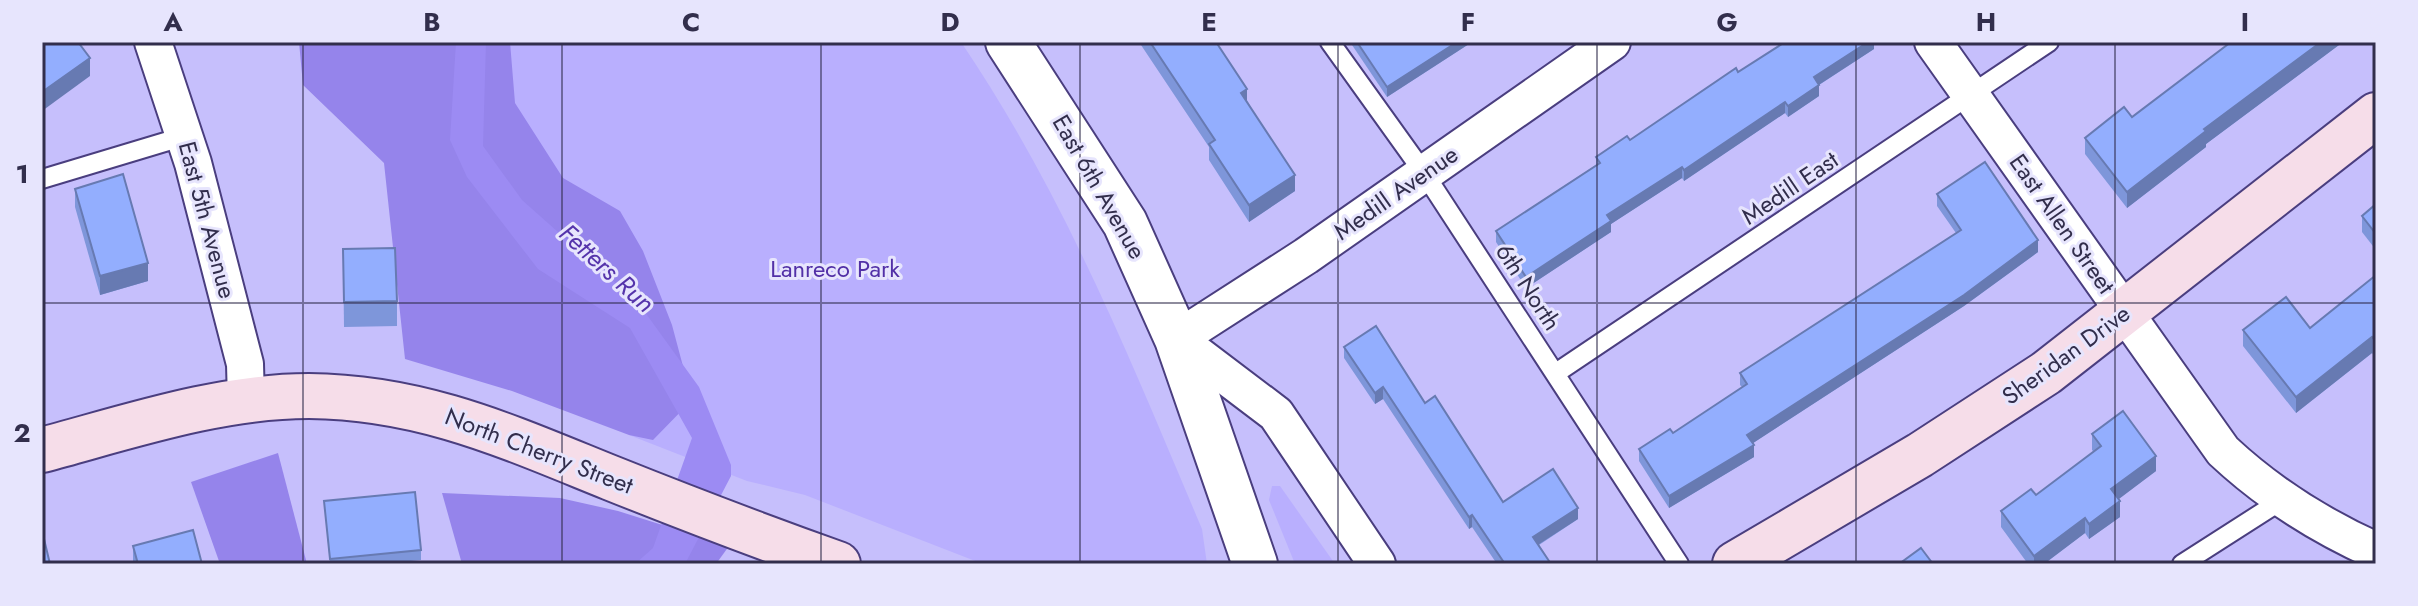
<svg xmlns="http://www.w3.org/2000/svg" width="2418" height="606" font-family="Jost,sans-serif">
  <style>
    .green { fill: #b9affe }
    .forest { fill: #9584eb }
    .water { fill: #9c8bf3 }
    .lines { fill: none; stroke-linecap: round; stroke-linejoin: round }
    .service-casing { stroke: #4a3e7f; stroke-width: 22 }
    .minor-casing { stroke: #4a3e7f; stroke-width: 40 }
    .tertiary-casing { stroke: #4a3e7f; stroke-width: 48 }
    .secondary-casing { stroke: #4a3e7f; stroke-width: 48 }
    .service { stroke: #fff; stroke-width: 18 }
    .minor { stroke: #fff; stroke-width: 36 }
    .tertiary { stroke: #fff; stroke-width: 44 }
    .secondary { stroke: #f6dde9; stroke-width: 44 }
    .wall { fill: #7e96da }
    .shaded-wall { fill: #677ab2 }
    .building { fill: #93aefe; stroke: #677ab2; stroke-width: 2 }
    .grid { fill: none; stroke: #322e4c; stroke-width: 2; stroke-opacity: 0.55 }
    .labels { text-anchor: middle; stroke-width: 6; stroke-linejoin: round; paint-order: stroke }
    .street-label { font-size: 24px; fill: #322e4c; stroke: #e7e5fd }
    .park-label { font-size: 24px; fill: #5230a7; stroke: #e7e5fd }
    .water-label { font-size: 26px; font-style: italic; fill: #5534ab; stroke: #e7e5fd }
    .neatline { fill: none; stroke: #322e4c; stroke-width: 3 }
    .grid-label { font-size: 26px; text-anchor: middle; font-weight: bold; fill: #322e4c }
  </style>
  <rect width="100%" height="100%" fill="#c6bffc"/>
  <g class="green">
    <path d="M429,42H961C1065,196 1130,359 1202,529L1207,564H983L805,495L747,481L629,435Z"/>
    <polygon points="1272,486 1280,486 1335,564 1295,564 1269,500"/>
  </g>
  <g class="forest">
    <polygon points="299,42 510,42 515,103 563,178 620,211 643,251 672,325 692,400 653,440 629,435 512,391 405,359 384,163 303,85"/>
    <polygon points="278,453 307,564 220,564 191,482"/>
    <polygon points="442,493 560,498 618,511 729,546 716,564 462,564"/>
  </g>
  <polygon class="water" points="456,42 486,42 483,146 522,200 639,304 699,387 731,465 731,476 685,564 635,564 653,548 692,438 630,328 538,269 467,177 450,140"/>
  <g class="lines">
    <g class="service-casing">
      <g id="service">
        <polyline points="1330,42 1424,173 1679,564"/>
        <polyline points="42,179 185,136"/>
        <polyline points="1556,373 2049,42"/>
        <polyline points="2182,564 2282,500"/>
      </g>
    </g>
    <g class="minor-casing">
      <g id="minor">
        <polyline points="153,42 193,163 245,364 246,401"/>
        <path d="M1933,42L2223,451C2269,494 2318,525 2376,551"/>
        <polyline points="1377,564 1276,414 1177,339 1306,256 1612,42"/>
      </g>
    </g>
    <g class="tertiary-casing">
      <polyline id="tertiary" points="1008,42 1125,223 1177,339 1255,564"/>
    </g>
    <g class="secondary-casing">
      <g id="secondary">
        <path d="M42,450C128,427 219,396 309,396C423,397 509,437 611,478C686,508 762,537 838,564"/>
        <polyline points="1735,564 1920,455 2046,373 2376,115"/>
      </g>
    </g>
    <use href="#service" class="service"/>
    <use href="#minor" class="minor"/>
    <use href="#tertiary" class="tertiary"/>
    <use href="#secondary" class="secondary"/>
  </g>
  <g class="wall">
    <polygon points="1139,42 1216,42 1295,191 1249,222 1209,160 1209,147"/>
    <polygon points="1350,42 1472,42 1387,97"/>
    <polygon points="1874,42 1874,49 1819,85 1819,96 1788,117 1785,113 1684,181 1682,178 1611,224 1611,232 1526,288 1496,242 1496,231 1596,165 1596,157 1630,140 1738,72"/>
    <polygon points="2231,42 2343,42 2206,144 2206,147 2127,208 2085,154 2085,138 2132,117"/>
    <polygon points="75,189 148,281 100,295 75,207"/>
    <polygon points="1937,194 2038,252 1964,306 1753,443 1754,457 1669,508 1639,461 1639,449 1673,433 1742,387 1740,385 1740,373 1956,233 1937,206"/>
    <polygon points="2376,204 2376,250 2362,232 2362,216"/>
    <polygon points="343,249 397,301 397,326 344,327"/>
    <polygon points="2376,275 2376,358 2372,353 2296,413 2243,346 2243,330 2310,328"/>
    <polygon points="1344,347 1425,403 1503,502 1578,519 1539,545 1551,564 1497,564 1472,527 1469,529 1383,399 1375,404 1344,358"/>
    <polygon points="2092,434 2156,471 2118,499 2120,517 2089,539 2085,533 2044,564 2028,564 2001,527 2001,511 2036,495 2094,452 2092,450"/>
    <polygon points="324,501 421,550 421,560 380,564 330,564"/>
    <polygon points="133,546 202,564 133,564"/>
  </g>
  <g class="shaded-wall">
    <polygon points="1457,42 1472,42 1387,97 1387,87"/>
    <polygon points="1868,42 1874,42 1874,49 1814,88 1814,77"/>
    <polygon points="2321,42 2343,42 2206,144 2206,147 2127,208 2127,192 2204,129"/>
    <polygon points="90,58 90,76 42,111 42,92"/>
    <polygon points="1819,85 1819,96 1788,117 1788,106"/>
    <polygon points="1247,89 1247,106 1241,93"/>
    <polygon points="1785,102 1785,113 1684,181 1684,170"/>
    <polygon points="1682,167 1682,178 1611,224 1611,232 1526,288 1526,277 1607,215"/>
    <polygon points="1295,175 1295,191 1249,222 1249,205"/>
    <polygon points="2038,240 2038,252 1964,306 1747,447 1747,435"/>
    <polygon points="148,263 148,281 100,295 100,276"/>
    <polygon points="2372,337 2372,353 2296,413 2296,397"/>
    <polygon points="1383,387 1383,399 1375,404 1375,393"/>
    <polygon points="1754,445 1754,457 1669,508 1669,496"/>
    <polygon points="2156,456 2156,471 2111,505 2111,489"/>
    <polygon points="2120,501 2120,517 2089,539 2089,524"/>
    <polygon points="1578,508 1578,519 1533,548 1533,537"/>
    <polygon points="1472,515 1472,527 1469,529 1469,517"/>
    <polygon points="2085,518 2085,533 2044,564 2034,564 2034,556"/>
  </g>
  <g class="building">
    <polygon points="42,42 78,42 90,58 42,92"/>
    <polygon points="1150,42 1216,42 1247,89 1241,93 1295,175 1249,205 1209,144 1215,140"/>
    <polygon points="1357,42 1457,42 1387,87"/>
    <polygon points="1785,42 1868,42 1814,77 1819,85 1788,106 1785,102 1684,170 1682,167 1607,215 1611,221 1526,277 1496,231 1600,163 1596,157 1627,136 1630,140 1736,68 1738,72"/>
    <polygon points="2231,42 2321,42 2204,129 2206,131 2127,192 2085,138 2124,107 2132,117"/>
    <polygon points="1985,162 2038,240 1964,295 1747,435 1754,445 1669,496 1639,449 1670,429 1673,433 1747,384 1740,373 1961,230 1937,194"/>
    <polygon points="123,174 148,263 100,276 75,189"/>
    <polygon points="2376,204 2376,234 2362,216"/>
    <polygon points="395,248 397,301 344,302 343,249"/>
    <polygon points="2376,275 2376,342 2372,337 2296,397 2243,330 2286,297 2310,328"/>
    <polygon points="1376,326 1425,403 1435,396 1503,502 1553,469 1578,508 1533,537 1551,564 1505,564 1472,515 1469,517 1383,387 1375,393 1344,347"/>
    <polygon points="2123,411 2156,456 2111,489 2120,501 2089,524 2085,518 2034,556 2001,511 2031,489 2036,495 2101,446 2092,434"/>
    <polygon points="415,492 421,550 330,559 324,501"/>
    <polygon points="193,530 202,564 138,564 133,546"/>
    <polygon points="44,539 50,564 42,564 42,540"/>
    <polygon points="1921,548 1933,564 1899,564"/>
  </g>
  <path class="grid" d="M303,42V564M562,42V564M821,42V564M1080,42V564M1338,42V564M1597,42V564M1856,42V564M2115,42V564M42,303H2376"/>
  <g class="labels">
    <g class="street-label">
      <text transform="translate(1099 187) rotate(60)" y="8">East 6th Avenue</text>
      <text transform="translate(1790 188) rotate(-34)" y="8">Medill East</text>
      <text transform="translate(1396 193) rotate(-35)" y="8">Medill Avenue</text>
      <text transform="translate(207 220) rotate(75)" y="8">East 5th Avenue</text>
      <text transform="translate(2062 224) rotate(55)" y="8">East Allen Street</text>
      <text transform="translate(1528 287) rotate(57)" y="8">6th North</text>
      <text transform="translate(2066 355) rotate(-36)" y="8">Sheridan Drive</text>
      <text transform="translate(539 451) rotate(21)" y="8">North Cherry Street</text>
    </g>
    <g class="park-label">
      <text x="835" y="277">Lanreco Park</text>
    </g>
    <g class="water-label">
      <text transform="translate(607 268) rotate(42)" y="9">Fetters Run</text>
    </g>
  </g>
  <rect width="2418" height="606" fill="none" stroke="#e7e5fd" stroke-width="88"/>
  <rect x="44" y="44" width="2330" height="518" class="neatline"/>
  <g class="grid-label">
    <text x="173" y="31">A</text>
    <text x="432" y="31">B</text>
    <text x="691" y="31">C</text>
    <text x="950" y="31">D</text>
    <text x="1209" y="31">E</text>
    <text x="1468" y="31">F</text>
    <text x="1727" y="31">G</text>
    <text x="1986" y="31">H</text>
    <text x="2245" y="31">I</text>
    <text x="22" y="183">1</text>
    <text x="22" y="442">2</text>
  </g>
</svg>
